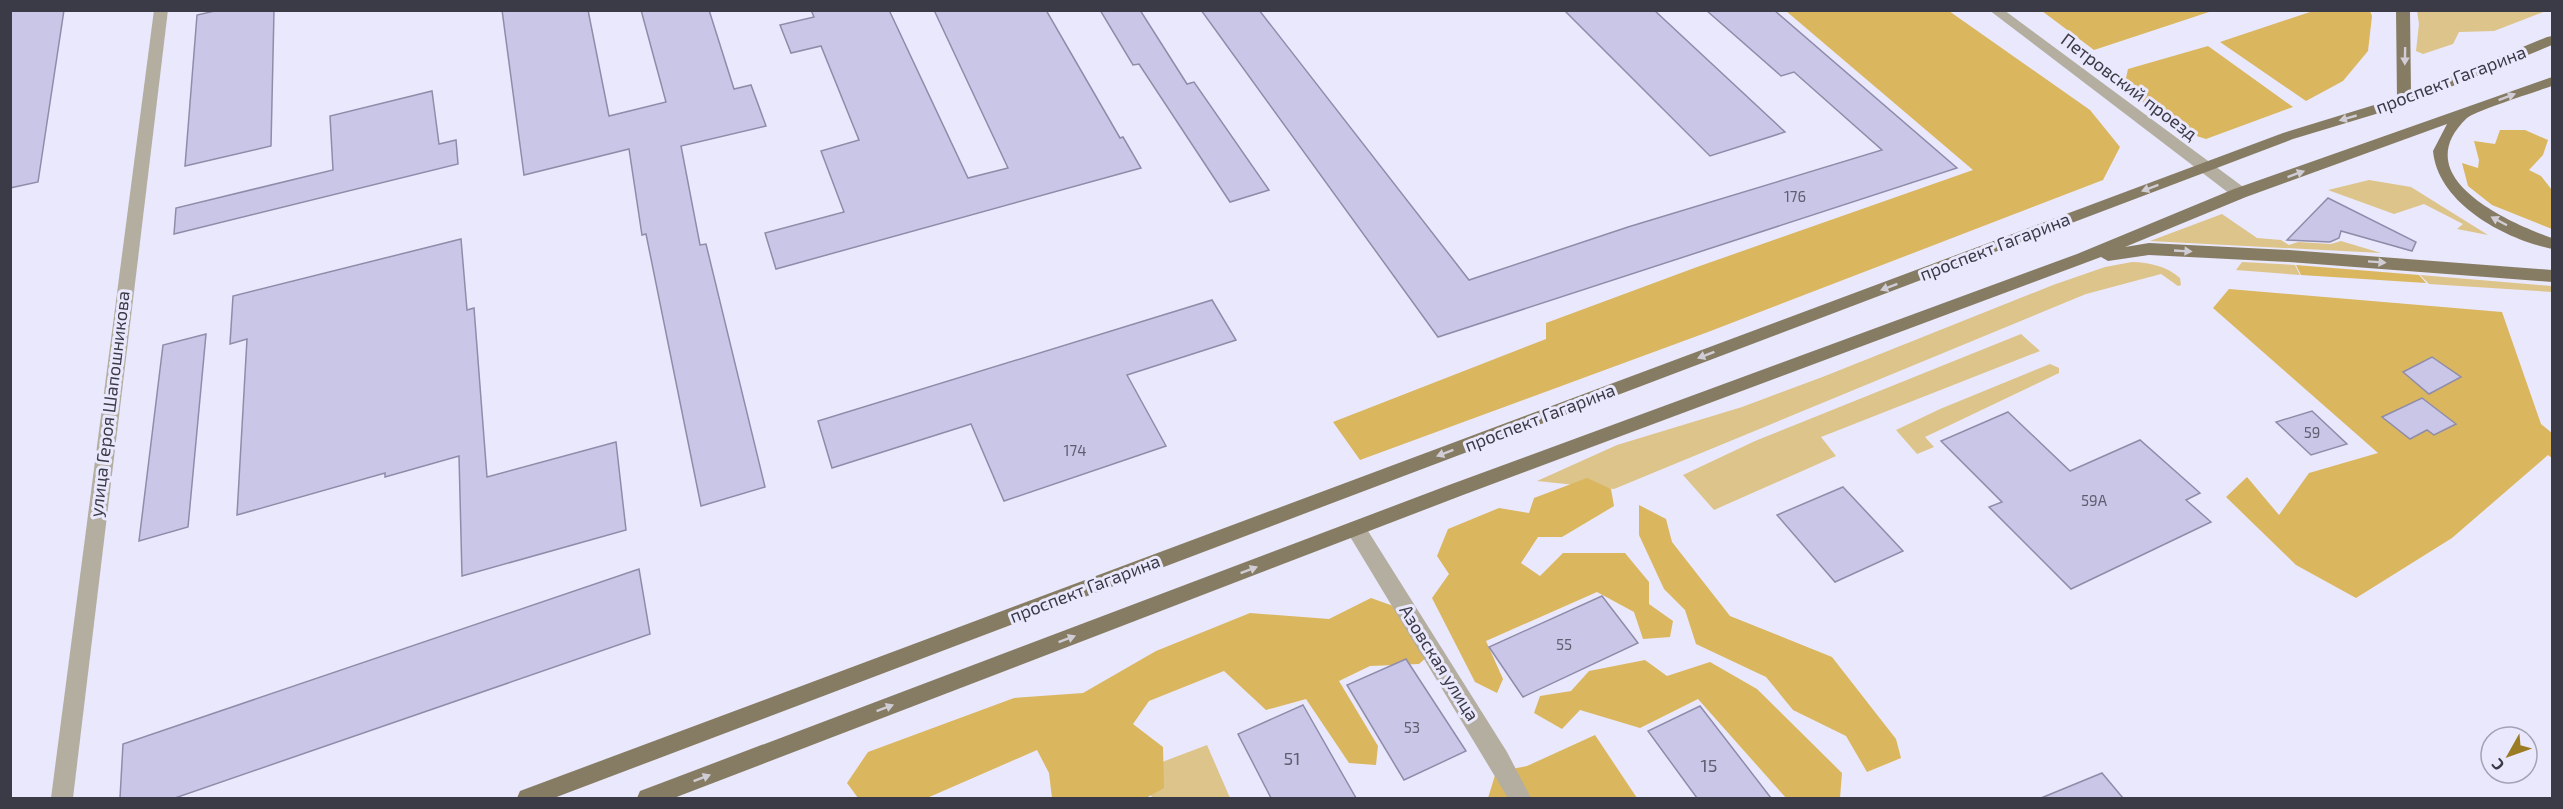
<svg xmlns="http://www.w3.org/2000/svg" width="2563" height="809" font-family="'Exo 2',sans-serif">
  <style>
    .green { fill: #ddc48a }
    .forest { fill: #dab65e }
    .building { fill: #cac6e7; stroke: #8f8caa; stroke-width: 1.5 }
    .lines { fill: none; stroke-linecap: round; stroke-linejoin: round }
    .minor { fill: #b4aea1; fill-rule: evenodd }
    .major { fill: #867c63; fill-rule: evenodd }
    .oneway { fill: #d1cdd6 }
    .labels { text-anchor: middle; stroke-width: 6; stroke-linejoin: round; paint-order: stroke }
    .number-label { font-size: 15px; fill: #5f5d6f }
    .street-label { font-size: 18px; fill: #3b3a47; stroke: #eae8fc }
    .near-number-label { font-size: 18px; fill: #5f5d6f }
  </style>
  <rect width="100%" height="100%" fill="#eae8fc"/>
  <g class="green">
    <polygon points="2417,11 2417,10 2546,11 2494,31 2459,32 2453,44 2423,54 2416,51 2419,24"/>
    <polygon points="2369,180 2411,187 2488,235 2457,229 2463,224 2424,204 2394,214 2328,190"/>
    <polygon points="2222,214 2257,238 2281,240 2289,245 2298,242 2331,244 2341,241 2381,253 2150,241"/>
    <path d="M2132,262C2149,262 2168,267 2180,278L2181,285L2178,286L2161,274L2086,294L1614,489L1537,481L1617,445L1742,407L1825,376L2053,285L2105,267Z"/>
    <polygon points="2242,262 2295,265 2300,275 2236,270"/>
    <polygon points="2420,275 2552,286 2552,292 2429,284"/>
    <polygon points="2021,334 2040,351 1821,437 1836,456 1714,510 1683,475 1755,441"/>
    <polygon points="2050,364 2059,368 2059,373 1925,437 1934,447 1917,454 1896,430 1940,409"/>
    <polygon points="1207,745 1230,798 1152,798 1141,770"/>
  </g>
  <g class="forest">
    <polygon points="1786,11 1949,11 2090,110 2120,147 2103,180 1708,332 1360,460 1333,422 1546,339 1546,323 1697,267 1973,170"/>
    <polygon points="2042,11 2212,11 2094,50"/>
    <polygon points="2313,11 2370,11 2372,16 2368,51 2343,81 2306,101 2220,42"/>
    <polygon points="2208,46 2293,107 2206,139 2178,130 2124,87 2128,69"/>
    <polygon points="2500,130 2525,130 2548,140 2543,155 2529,170 2541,176 2552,190 2552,229 2492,205 2468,186 2462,163 2478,168 2479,160 2474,141 2495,144"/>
    <polygon points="2296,265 2419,275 2426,283 2301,275"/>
    <polygon points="2229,289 2502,312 2541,424 2552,433 2552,458 2548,455 2452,538 2356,598 2296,565 2226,497 2247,477 2279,515 2309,473 2378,453 2213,308"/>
    <polygon points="1587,478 1611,489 1614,506 1562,537 1538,537 1521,563 1540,576 1563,553 1625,553 1649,582 1649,604 1673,621 1670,637 1643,639 1634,612 1597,592 1486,641 1503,679 1497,693 1475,682 1432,598 1449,574 1437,556 1448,529 1499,508 1529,513 1534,498"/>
    <polygon points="1639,505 1666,519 1672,542 1730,616 1832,657 1896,739 1901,758 1867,772 1846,736 1793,710 1766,677 1696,644 1685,610 1664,589 1639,535"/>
    <polygon points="1371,598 1421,616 1439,646 1419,664 1370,666 1339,681 1378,746 1376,765 1349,763 1306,699 1266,710 1224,671 1149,701 1133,724 1163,747 1164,788 1146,798 1052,798 1049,773 1037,750 927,798 858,798 847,783 868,752 1014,698 1083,693 1156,651 1250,613 1329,619"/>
    <polygon points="1645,660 1667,676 1710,662 1757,689 1842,773 1840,798 1786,798 1698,699 1640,728 1580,710 1562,729 1534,713 1540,696 1571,691 1589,671"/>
    <polygon points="1595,735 1637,798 1488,798 1496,772 1527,766"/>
  </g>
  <g class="building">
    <polygon points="10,10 64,10 38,182 10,188"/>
    <polygon points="219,10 274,10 271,146 185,166 197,15"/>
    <polygon points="502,10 588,10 609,116 666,102 641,10 709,10 734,89 751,85 766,126 681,146 700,245 706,244 765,487 701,506 646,234 642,235 629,149 524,175"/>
    <polygon points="811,10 889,10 968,178 1008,168 934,10 1046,10 1120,138 1123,137 1141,168 776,269 765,233 844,212 821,151 859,140 821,46 791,53 780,25 814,17"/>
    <polygon points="1100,10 1140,10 1187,84 1194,82 1269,190 1230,202 1139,64 1133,65"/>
    <polygon points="1201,10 1259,10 1469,280 1628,227 1882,150 1794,72 1781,76 1706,10 1774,10 1957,168 1438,337"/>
    <polygon points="1564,10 1654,10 1785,132 1710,156"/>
    <polygon points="432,91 439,144 456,140 458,164 174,234 176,208 333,170 330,116"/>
    <polygon points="2328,198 2416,242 2412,251 2341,231 2339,238 2330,242 2287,240"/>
    <polygon points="461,239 467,310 474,308 487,477 616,442 626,530 462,576 459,456 385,477 385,473 237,515 247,339 230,344 233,296"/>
    <polygon points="1212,300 1236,340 1127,375 1166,446 1004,501 971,424 832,468 818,421"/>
    <polygon points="206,334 188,527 139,541 163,345"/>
    <polygon points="2432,357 2461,377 2429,394 2403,372"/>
    <polygon points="2422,398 2456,424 2434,435 2427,430 2410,439 2382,417"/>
    <polygon points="2312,411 2347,444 2311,455 2276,422"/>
    <polygon points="2008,412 2070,471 2140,440 2200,493 2186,500 2211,522 2071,589 1989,507 2002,502 1941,441"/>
    <polygon points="1843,487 1903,551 1835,582 1777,515"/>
    <polygon points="639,569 650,634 175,798 120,798 123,744"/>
    <polygon points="1602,596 1638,643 1523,697 1489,647"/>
    <polygon points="1406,659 1466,751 1404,780 1347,685"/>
    <polygon points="1303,705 1356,798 1271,798 1238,734"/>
    <polygon points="1700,706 1771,798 1697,798 1648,731"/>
    <polygon points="2102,773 2123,798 2041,798"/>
  </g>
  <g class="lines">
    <g class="minor">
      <polygon points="154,10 168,10 73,798 51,798"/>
      <polygon points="1989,10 2004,10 2246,189 2248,193 2246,197 2234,197"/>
      <polygon points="1356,521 1363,523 1507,752 1531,798 1508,798 1349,535 1346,529 1349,523"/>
    </g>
    <g class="major">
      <polygon points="2396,10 2410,10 2411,93 2547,37 2552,36 2552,45 2409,104 2293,139 554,798 517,798 520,791 528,788 2283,133 2397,98"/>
      <path d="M2552,77V86C2538,91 2474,111 2467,118C2405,177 2508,222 2552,238V249C2505,239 2438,204 2433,151L2447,124L2246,197L2125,247L2149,243L2289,250L2552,270V282L2289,262L2149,255L2108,261L2101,257L1463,495L674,798H637L640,791L648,788L1449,485L2077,254L2234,189Z"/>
    </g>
  </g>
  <defs><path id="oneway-solid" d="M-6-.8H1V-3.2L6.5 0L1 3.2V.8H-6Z" transform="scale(1.5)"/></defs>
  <g class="oneway">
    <use href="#oneway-solid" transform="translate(2405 56) rotate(91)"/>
    <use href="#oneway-solid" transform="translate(2507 97) rotate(-21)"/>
    <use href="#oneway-solid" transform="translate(2348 118) rotate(164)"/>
    <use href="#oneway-solid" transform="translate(2296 174) rotate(-20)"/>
    <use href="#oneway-solid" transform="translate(2150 188) rotate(159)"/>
    <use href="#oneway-solid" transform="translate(2499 221) rotate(-152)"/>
    <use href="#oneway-solid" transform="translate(2183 251) rotate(3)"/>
    <use href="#oneway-solid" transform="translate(2377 262) rotate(4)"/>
    <use href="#oneway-solid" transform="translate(1889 287) rotate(159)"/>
    <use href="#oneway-solid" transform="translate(1706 355) rotate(159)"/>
    <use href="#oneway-solid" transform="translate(1445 453) rotate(159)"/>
    <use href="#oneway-solid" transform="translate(1249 570) rotate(-21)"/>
    <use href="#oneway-solid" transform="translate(1067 639) rotate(-21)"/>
    <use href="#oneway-solid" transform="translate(885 708) rotate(-21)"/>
    <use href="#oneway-solid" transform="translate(702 778) rotate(-21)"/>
  </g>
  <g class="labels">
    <g class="number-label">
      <text x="1795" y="202">176</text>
      <text x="2312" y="438">59</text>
      <text x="1075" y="456">174</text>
      <text x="2094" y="506">59А</text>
      <text x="1564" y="650">55</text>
      <text x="1412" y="733">53</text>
    </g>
    <g class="street-label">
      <text transform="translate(2451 80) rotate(-21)" y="6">проспект Гагарина</text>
      <text transform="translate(2129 87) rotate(37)" y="6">Петровский проезд</text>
      <text transform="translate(1995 247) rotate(-21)" y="6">проспект Гагарина</text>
      <text transform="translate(110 404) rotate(-83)" y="6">улица Героя Шапошникова</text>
      <text transform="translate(1540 418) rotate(-21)" y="6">проспект Гагарина</text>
      <text transform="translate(1085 589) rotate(-21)" y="6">проспект Гагарина</text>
      <text transform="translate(1439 663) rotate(58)" y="6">Азовская улица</text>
    </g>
    <g class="near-number-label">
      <text x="1292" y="765">51</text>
      <text x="1709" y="772">15</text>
    </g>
  </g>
  <rect width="2563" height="809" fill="none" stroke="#3b3a47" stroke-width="24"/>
  <g transform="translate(2509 755) rotate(230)"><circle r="28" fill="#eae8fc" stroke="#a4a2b4" stroke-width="1.5"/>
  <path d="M0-4.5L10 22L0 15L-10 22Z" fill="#9b7b24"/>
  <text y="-9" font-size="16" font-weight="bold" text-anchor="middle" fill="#3b3a47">С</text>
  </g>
</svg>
